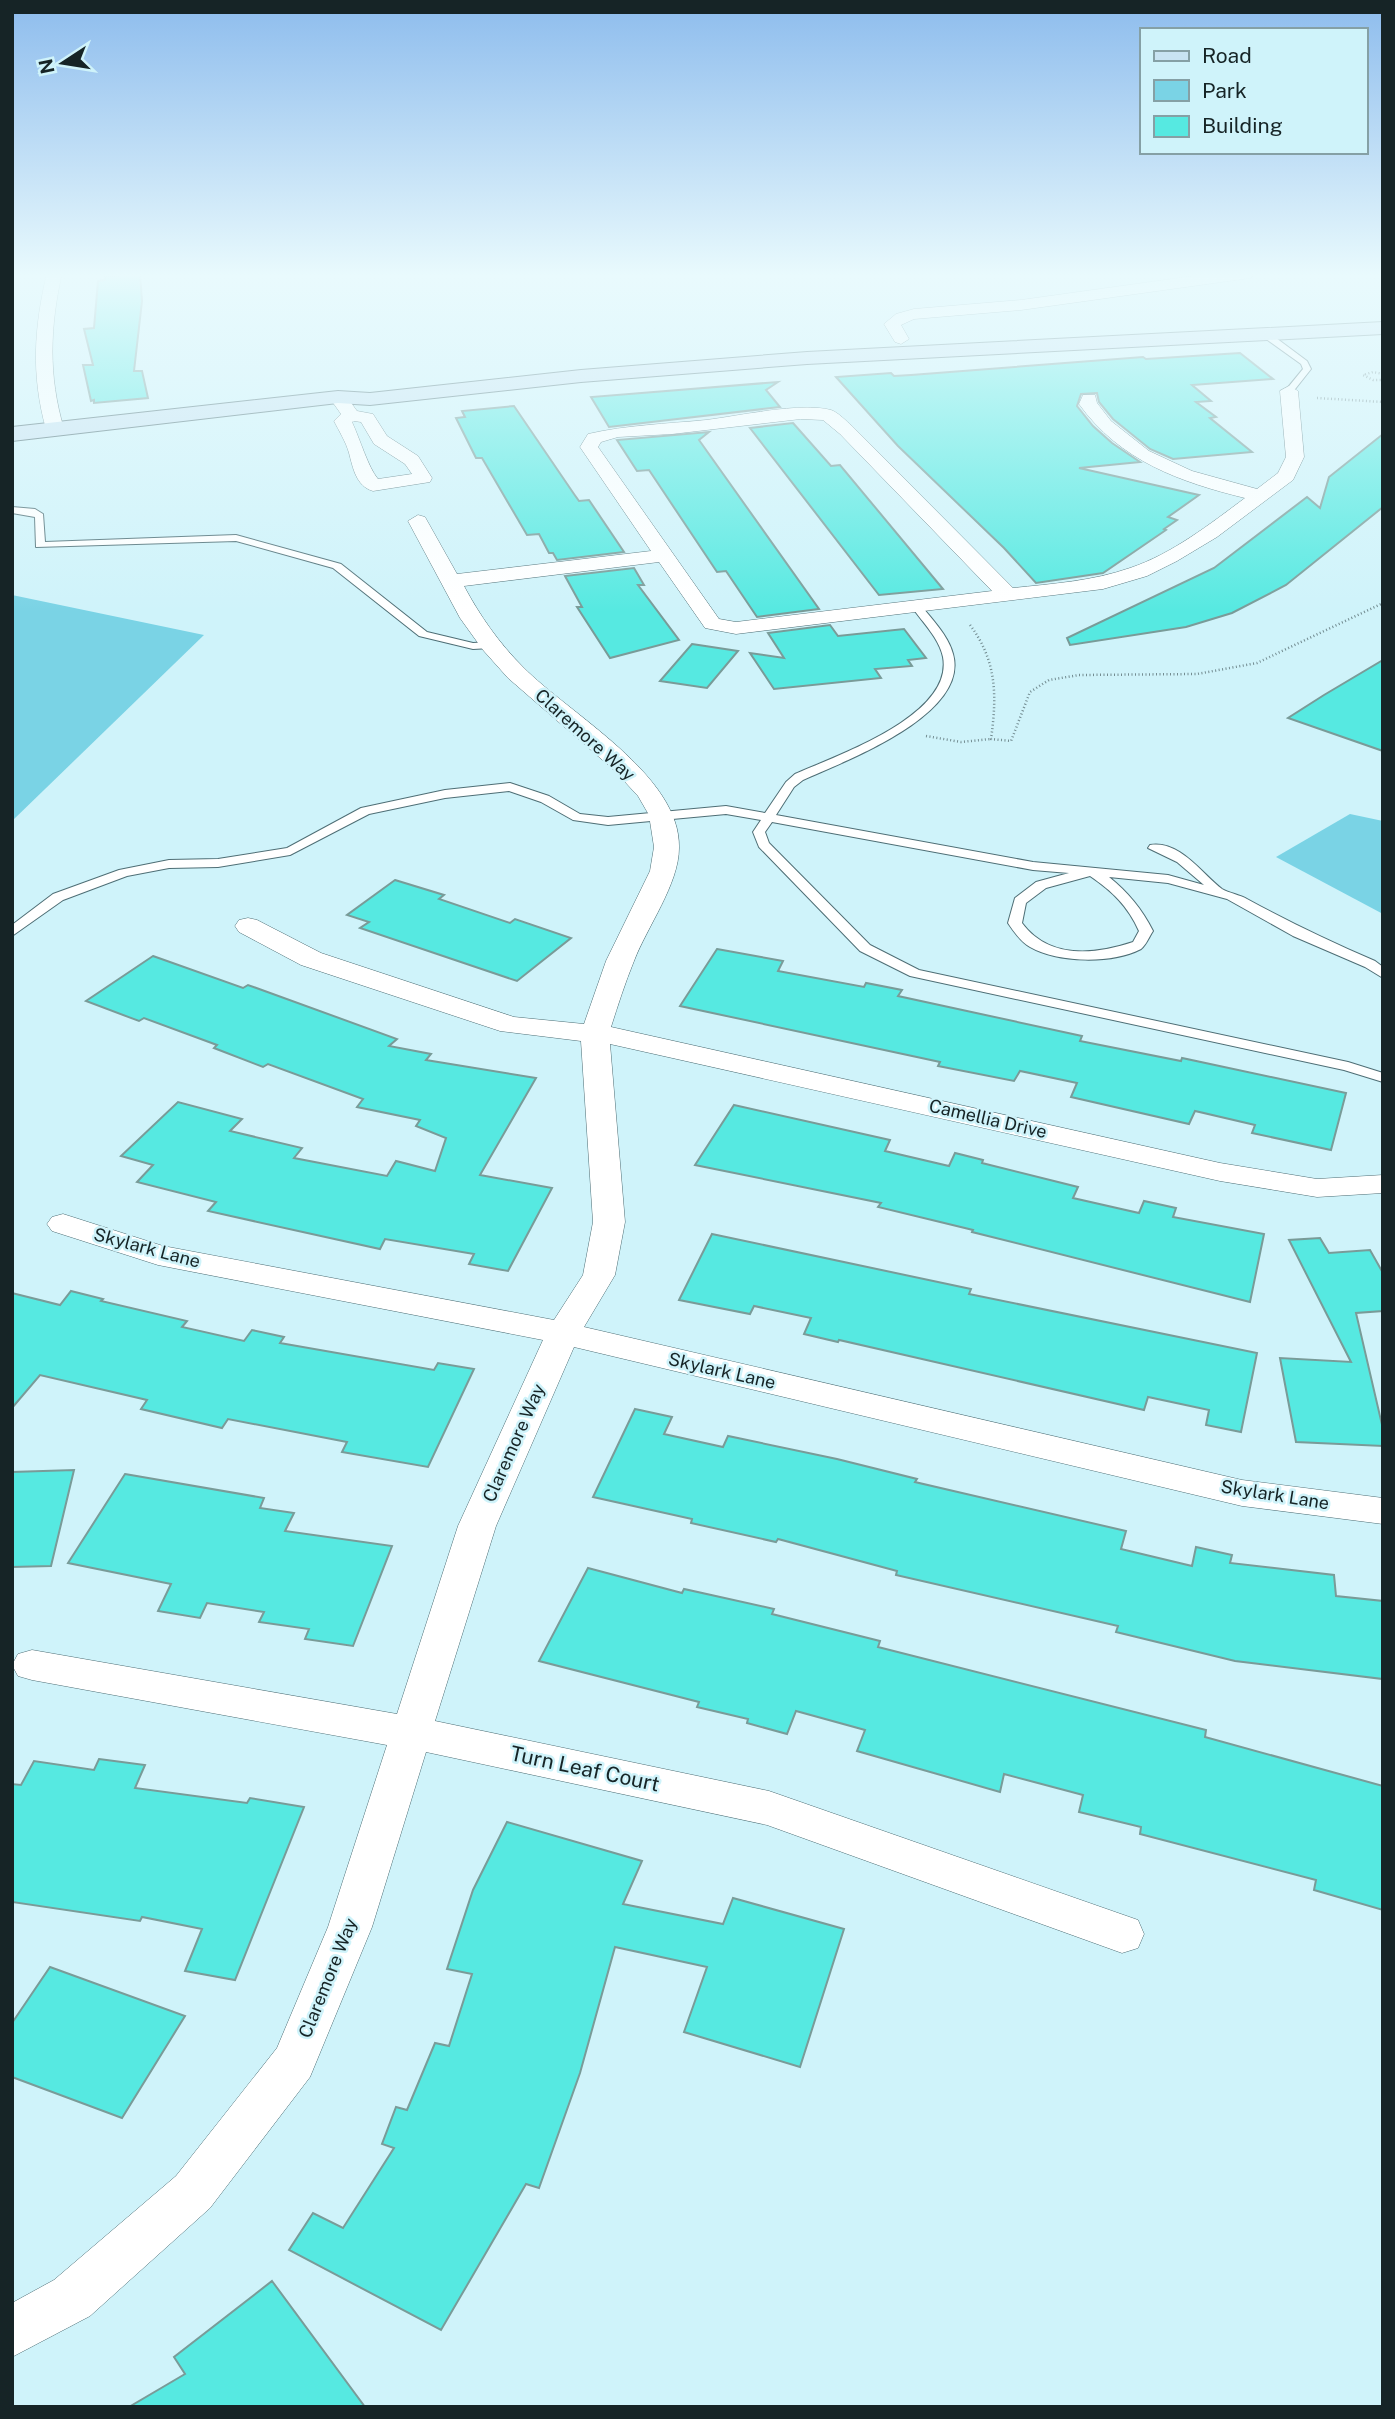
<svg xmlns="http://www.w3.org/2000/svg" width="1395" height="2419" font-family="'Public Sans',sans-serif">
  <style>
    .green { fill: #7ad3e5 }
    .building { fill: #56e9e1; stroke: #799b98; stroke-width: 2 }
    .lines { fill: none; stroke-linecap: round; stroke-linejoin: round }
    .lane-casing { stroke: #4e6e75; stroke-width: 2 }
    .street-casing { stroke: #4e6e75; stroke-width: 1 }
    .secondary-casing { stroke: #4e6e75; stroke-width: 2 }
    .path { stroke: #738c91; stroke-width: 2.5; stroke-dasharray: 1 2.5; stroke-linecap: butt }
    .lane { fill: #fff; fill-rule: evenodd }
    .street { fill: #fff; fill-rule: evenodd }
    .secondary { fill: #c8e3f2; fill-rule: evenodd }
    .labels { text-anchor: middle; stroke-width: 5; stroke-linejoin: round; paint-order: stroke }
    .street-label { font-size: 18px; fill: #162426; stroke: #cff3fa }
    .near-street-label { font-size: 21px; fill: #162426; stroke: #cff3fa }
  </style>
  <rect width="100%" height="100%" fill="#cff3fa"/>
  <g class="green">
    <polygon points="12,595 204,635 12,821"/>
    <polygon points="1350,814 1383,821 1383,914 1276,857"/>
  </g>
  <g class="building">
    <polygon points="140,274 142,301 134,371 142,371 148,398 94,403 94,400 91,401 83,365 93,365 84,329 94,328 98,281 105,280 105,276"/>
    <polygon points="1240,353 1273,379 1192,385 1211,401 1196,402 1216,417 1210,418 1252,452 1173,459 1150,449 1113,419 1099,402 1097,393 1081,394 1077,406 1093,426 1112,443 1140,462 1079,468 1199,495 1168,517 1177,520 1164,529 1166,530 1103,573 1036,583 1004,548 898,446 836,377 891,373 894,376 911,375 1143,357 1146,359"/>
    <polygon points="778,382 766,390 780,407 609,427 591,397"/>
    <polygon points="514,406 574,494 579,501 589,500 624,552 557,560 553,553 549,553 539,534 527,535 482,458 476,458 456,418 465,417 462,411"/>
    <polygon points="793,423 831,466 840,465 943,589 879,595 750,428"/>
    <polygon points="709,432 699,440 819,609 757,617 726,571 717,572 649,470 637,471 617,440"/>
    <polygon points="1383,434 1383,507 1286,585 1232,613 1186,627 1070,645 1067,638 1214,568 1307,497 1320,508 1329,477"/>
    <polygon points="634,568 644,585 638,585 679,640 610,658 577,607 582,607 565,576"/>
    <polygon points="830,625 838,636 904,629 926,658 908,660 912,666 875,669 881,678 774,689 750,653 784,658 768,633"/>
    <polygon points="692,644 738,651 707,688 660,681"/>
    <polygon points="1383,660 1383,751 1288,718 1324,695"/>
    <polygon points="395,880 444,895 439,899 510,923 515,919 571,938 517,981 360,928 369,922 347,915"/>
    <polygon points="717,949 783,961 778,971 864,987 866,983 902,990 898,996 1082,1036 1080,1041 1181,1061 1182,1058 1346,1093 1331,1150 1252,1133 1255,1125 1195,1111 1189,1124 1071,1097 1077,1083 1020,1071 1014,1081 938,1066 940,1062 680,1006"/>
    <polygon points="153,956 243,988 248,985 397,1039 389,1046 431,1054 426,1060 536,1078 480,1175 552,1188 508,1271 469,1264 474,1254 385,1239 380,1249 208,1211 216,1202 137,1182 153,1165 121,1156 178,1102 242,1119 230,1131 302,1148 294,1158 387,1176 396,1161 435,1171 446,1138 416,1126 420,1120 357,1107 363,1099 268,1064 263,1067 214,1048 217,1045 144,1018 139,1021 86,1001"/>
    <polygon points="734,1105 890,1140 885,1151 949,1166 955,1153 983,1160 982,1163 1078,1187 1073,1198 1139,1213 1144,1201 1176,1208 1173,1217 1264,1234 1250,1302 972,1232 973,1230 878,1207 881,1203 695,1165"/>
    <polygon points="712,1234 971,1289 969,1294 1257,1353 1241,1432 1206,1425 1209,1410 1148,1397 1144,1410 839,1340 838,1342 804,1334 811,1318 754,1306 750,1314 679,1300"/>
    <polygon points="1320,1238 1329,1253 1370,1250 1383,1273 1383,1311 1356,1313 1383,1429 1383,1446 1296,1442 1280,1358 1351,1362 1289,1240"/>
    <polygon points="71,1291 103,1299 101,1301 187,1321 182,1327 244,1341 252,1330 284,1337 280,1343 434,1370 438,1363 474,1369 428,1467 342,1452 347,1442 228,1419 222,1428 141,1409 147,1400 40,1375 12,1408 12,1293 60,1305"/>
    <polygon points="635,1409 672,1417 664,1434 723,1447 728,1436 837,1459 917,1479 915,1482 1126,1531 1121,1549 1192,1566 1196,1547 1232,1555 1230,1563 1334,1575 1336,1596 1383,1601 1383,1679 1235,1661 1116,1632 1118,1626 896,1575 897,1571 778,1539 776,1542 691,1523 692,1519 593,1497"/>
    <polygon points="74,1470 51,1566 12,1567 12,1472"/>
    <polygon points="125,1474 264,1498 260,1508 294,1513 285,1531 392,1546 353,1646 305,1639 309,1629 259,1622 264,1612 207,1603 200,1618 158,1611 171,1584 68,1563"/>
    <polygon points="588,1568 682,1593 684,1589 774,1609 772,1614 880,1641 878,1647 1206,1730 1205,1737 1383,1786 1383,1910 1314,1890 1316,1880 1140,1834 1141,1827 1079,1812 1083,1795 1004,1774 1000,1792 857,1751 865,1730 796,1711 787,1734 747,1723 748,1719 697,1707 699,1702 539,1661"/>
    <polygon points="99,1759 145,1765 135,1788 247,1803 250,1798 304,1807 235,1980 185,1971 202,1929 142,1917 140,1921 12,1902 12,1784 21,1785 34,1761 94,1770"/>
    <polygon points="507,1822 642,1861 623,1904 723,1924 733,1898 844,1929 800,2067 684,2032 707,1967 615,1947 580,2073 539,2188 526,2184 441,2330 289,2250 313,2213 343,2228 394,2148 382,2144 396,2107 407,2110 435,2043 449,2046 472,1974 447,1969 473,1890"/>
    <polygon points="50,1967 185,2016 122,2118 12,2077 12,2023"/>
    <polygon points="272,2281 365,2407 129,2407 185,2374 174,2357"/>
  </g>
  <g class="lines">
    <g class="lane-casing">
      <g id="lane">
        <polygon points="1262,332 1268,332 1307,361 1311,369 1292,393 1285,391 1303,369 1301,364 1262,336"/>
        <polygon points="12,507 35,509 43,514 45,542 236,535 341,564 427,632 473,643 491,642 496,645 491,648 473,649 419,636 333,568 236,541 36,547 35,517 12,513"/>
        <path d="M913,605H921C932,620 948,635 953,654C970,715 845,761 803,780L794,787L776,815L1033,862L1168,875L1204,885L1177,862L1148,848L1150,845C1180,840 1202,874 1222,889C1229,893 1240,895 1247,899C1289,922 1331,942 1375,961L1383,967V978L1365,967L1293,936L1227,899L1168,883L1109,877C1128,892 1142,909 1153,931C1149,937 1146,945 1141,949C1112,964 1058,963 1030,947C1021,942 1014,932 1008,923L1015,898L1036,882L1069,873L1033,870L772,822L765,832L769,843L870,945L919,970L1348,1062L1383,1073V1082L1344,1070L910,976L860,951L759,847L753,832L761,820L726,814L608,825L573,820L541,802L509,791L445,798L369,814L290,855L218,867L169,868L127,876L63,900L12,936V925L53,894L119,870L169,860L218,859L287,848L361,808L445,790L510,783L549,796L580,814L608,817L726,806L765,813L786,782L795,774C835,756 954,716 943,657C939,638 923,623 912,607ZM1090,876C1112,891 1128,906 1139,931L1133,942C1094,955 1049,959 1022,923L1026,903L1046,888Z"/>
      </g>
    </g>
    <g class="street-casing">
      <g id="street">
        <path d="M47,273H62C50,327 48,375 64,429L55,434L46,429C31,375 34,327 47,273Z"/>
        <polygon points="1215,273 1257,273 1250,278 1021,310 914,319 901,325 909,339 901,344 895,342 884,324 896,314 914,309 1021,300"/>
        <path d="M1289,386L1298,391L1304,457L1293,480L1217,537L1177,561L1147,576L1103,589L736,634L705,628L659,562L464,586C480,616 499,643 523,667C569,714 681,775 679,848C679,884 647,927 634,961C625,983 618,1005 611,1027L1220,1163L1317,1179L1383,1175V1193L1317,1197L1220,1181L610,1044L625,1222L615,1275L584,1327L1242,1480L1383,1498V1524L1242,1506L574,1347L496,1526L435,1721L769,1791L1138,1920L1144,1934L1138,1948L1122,1953L767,1825L426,1752L372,1927L310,2077L210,2208L90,2316L12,2357V2303L54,2280L176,2176L277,2048L328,1927L387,1745L32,1680L18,1676L12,1665L18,1654L32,1650L397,1714L458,1526L543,1340L158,1265L52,1231L47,1224L52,1217L63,1214L163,1246L554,1320L583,1275L593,1222L581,1041L500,1031L301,965L239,932L235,926L239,920L248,918L257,920L321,953L514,1017L584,1024L606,961L650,871L654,847L649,815L638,796L614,770L508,678L483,650L460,618L408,521L418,515L425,517L457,574L651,551L580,447L588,434C627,425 666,424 706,420C739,416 800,402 831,410C839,413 846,421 852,426L1013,588C1052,584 1093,581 1130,568C1172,554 1210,524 1245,498C1180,482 1120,461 1079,404L1083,395H1095L1097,403L1111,421L1149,451L1192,471L1257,489L1278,473L1286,457L1280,391ZM801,419L823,420L840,434L992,591L736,622L719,619L598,447L601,442L618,437L672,434Z"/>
        <path d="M338,392L344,393L357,411L373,414L387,436L418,456L432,478L430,482L373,491C356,486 353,468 349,453C346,442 339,431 334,421L341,414L329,397ZM354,421L361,422L374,444L405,464L412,474L378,479C368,467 360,439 352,422Z"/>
      </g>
    </g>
    <g class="secondary-casing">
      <polygon id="secondary" points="1383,322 1383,334 807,364 581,382 370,405 338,403 12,441 12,427 338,391 370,393 581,370 807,352"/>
    </g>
    <g class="path">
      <polyline points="1383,374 1373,372 1363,375 1373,380 1383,380"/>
      <polyline points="1317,398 1383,402"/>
      <path d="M970,625C997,661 997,696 991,739L1011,741L1030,692L1049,680L1079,675L1197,674L1257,663L1383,603"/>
      <polyline points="926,736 961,742 991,739"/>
    </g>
    <use href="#lane" class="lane"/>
    <use href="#street" class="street"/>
    <use href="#secondary" class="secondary"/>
  </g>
  <linearGradient id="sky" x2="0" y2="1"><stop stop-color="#8dbced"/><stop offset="0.45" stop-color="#e9fafd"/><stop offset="1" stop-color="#e9fafd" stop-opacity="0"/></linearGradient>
  <rect width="1395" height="612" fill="url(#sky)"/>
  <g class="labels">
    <g class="street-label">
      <text transform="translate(585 735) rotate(42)" y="6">Claremore Way</text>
      <text transform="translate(988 1119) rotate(13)" y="6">Camellia Drive</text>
      <text transform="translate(147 1248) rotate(15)" y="6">Skylark Lane</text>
      <text transform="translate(722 1371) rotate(13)" y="6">Skylark Lane</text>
      <text transform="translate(514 1443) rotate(-66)" y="6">Claremore Way</text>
      <text transform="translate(1275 1495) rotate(9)" y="6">Skylark Lane</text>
      <text transform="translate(328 1978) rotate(-68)" y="6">Claremore Way</text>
    </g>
    <g class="near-street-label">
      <text transform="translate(585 1769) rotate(12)" y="7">Turn Leaf Court</text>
    </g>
  </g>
  <rect width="1395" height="2419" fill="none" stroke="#162426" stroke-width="28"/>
  <rect x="1140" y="28" width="228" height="126" fill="#cff3fa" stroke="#85a0a5" stroke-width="2"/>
  <rect x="1154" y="51" width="35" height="10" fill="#c8e3f2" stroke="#85a0a5" stroke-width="2"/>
  <text x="1202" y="63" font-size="21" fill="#162426">Road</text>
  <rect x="1154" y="80" width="35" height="21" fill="#7ad3e5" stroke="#85a0a5" stroke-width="2"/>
  <text x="1202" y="98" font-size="21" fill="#162426">Park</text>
  <rect x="1154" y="116" width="35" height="21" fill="#56e9e1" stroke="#85a0a5" stroke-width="2"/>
  <text x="1202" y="133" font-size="21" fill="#162426">Building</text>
  <g transform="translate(63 63) rotate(258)" stroke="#cff3fa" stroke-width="5" paint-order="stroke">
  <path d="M0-5L12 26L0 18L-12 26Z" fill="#162426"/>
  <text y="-10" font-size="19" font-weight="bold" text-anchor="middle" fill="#162426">N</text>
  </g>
</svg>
